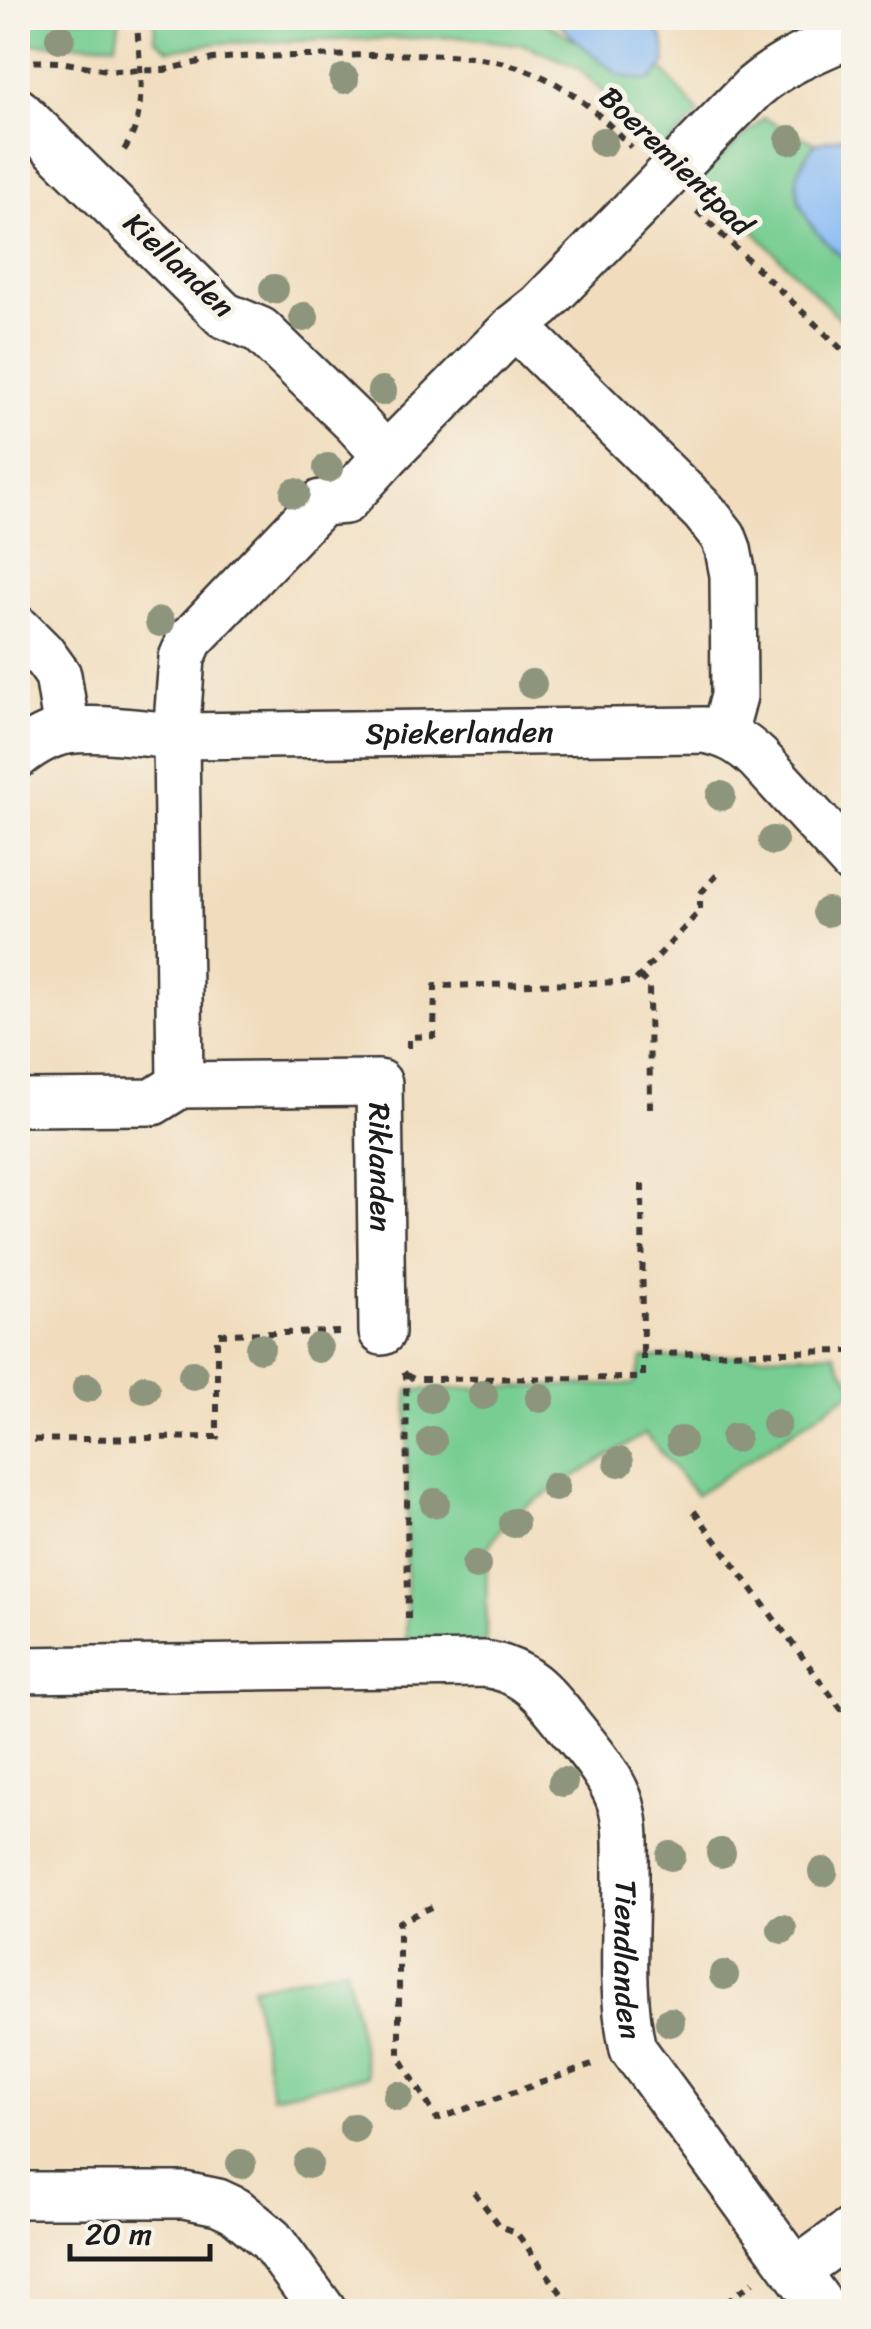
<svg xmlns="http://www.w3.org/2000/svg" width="871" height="2329" font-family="Sriracha,sans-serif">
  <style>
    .green { fill: #77cd92; stroke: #4a7457; stroke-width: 2.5 }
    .water { fill: #85baf4; stroke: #506b88; stroke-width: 2.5 }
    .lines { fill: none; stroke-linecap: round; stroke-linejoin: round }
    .minor-casing { stroke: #3c3934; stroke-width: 50 }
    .path { stroke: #3c3934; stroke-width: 6; stroke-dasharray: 8 8; stroke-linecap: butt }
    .minor { stroke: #fff; stroke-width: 45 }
    .tree { fill: #8d957b }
    .labels { text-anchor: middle; stroke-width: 10; stroke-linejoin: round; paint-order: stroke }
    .street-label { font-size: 30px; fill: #1c1c1c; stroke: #f7f3e8 }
  </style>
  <rect width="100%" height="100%" fill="#f7f3e8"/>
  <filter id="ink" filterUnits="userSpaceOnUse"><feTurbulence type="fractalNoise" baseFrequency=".01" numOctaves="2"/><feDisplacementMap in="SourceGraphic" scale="20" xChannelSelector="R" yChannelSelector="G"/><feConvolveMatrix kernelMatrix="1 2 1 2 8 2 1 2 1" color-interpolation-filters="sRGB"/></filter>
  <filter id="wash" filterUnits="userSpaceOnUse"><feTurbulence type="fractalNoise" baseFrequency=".0048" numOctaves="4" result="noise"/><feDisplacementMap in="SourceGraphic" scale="40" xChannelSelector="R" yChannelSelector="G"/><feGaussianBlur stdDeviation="2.25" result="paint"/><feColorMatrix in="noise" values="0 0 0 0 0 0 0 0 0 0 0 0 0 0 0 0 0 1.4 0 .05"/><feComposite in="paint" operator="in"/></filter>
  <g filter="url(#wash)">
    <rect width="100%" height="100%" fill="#f1ddbe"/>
    <g class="green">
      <polygon points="18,18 120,18 116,44 18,44"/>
      <polygon points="154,18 538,18 578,42 620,76 650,81 661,68 699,113 663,150 577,67 525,45 456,37 220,43 169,50 155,39"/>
      <path d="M764,118L815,143C809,153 797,168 797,179C794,215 827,246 853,265V332L700,177Z"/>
      <path d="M835,1353C837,1368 853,1376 853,1391L696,1495L645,1434L510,1516L487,1548L486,1643L406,1644L408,1390L634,1384L643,1358Z"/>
      <polygon points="346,1967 367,2076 272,2096 252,1987"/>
    </g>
    <g class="water">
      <polygon points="555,18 646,18 663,38 666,63 650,81 620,76 578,42"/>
      <path d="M853,134H854L853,265C827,246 794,215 797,179C797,168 809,153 815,143Z"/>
    </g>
  </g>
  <g filter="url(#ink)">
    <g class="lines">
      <g class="minor-casing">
        <g id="minor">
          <polyline points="18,111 224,315 260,330 354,421 386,456"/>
          <polyline points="515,326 704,512 723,536 728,549 733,575 734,696 724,733"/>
          <polyline points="18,629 42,653 58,675 67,731"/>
          <path id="s1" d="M18,755C32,744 48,734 66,731C99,726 143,734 176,736L704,730C727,734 741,742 758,758L854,863"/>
          <path d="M180,1085L176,736L182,658L190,640L321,503L345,501L386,456L515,326L540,306L753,88C783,62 817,49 854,33"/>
          <path id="s2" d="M18,1103L153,1102L180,1085L379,1083L382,1332"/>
          <path id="s3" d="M18,1670L484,1664C524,1669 545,1694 568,1724C587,1748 608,1771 619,1799C628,1822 626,1850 626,1875C626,1932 620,1994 633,2049L826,2312"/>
          <polyline points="18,2195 184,2195 218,2202 235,2210 271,2240 324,2312"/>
          <polyline points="796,2271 854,2229"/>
        </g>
      </g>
      <g class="path">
        <path d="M18,61L60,62L113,71L164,70L213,59L240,57C284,56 328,56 372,55C440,54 499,50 560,86C588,103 609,124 631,147"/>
        <path d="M124,150C150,113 138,61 137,18"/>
        <polyline points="697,211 854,361"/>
        <polyline points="640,976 649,986 650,1108"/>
        <polyline points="409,1048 409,1037 434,1036 435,986 634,982 700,911 700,894 717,875"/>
        <polyline points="642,1184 643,1354"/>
        <polyline points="404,1372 406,1375 408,1619"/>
        <polyline points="406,1375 414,1379 643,1378 643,1354 853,1351"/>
        <polyline points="18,1440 217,1437 217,1334 340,1332"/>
        <polyline points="694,1511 841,1709 854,1699"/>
        <polyline points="432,1907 399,1922 399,2056 437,2119 595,2064"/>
        <polyline points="474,2192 500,2226 516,2232 575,2312"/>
        <polyline points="714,2312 753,2282"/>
      </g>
      <use href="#minor" class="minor"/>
    </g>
    <g class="tree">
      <circle cx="60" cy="38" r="15"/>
      <circle cx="344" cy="79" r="15"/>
      <circle cx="790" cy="140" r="15"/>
      <circle cx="603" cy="142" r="15"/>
      <circle cx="274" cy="289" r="15"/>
      <circle cx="304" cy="317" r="15"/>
      <circle cx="382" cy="391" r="15"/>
      <circle cx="328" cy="468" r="15"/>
      <circle cx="295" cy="493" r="15"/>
      <circle cx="160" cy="622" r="15"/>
      <circle cx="532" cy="684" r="15"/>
      <circle cx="721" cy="796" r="15"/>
      <circle cx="773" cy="841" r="15"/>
      <circle cx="827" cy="912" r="15"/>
      <circle cx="260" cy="1348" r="15"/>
      <circle cx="318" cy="1348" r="15"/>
      <circle cx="193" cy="1375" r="15"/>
      <circle cx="87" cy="1388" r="15"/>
      <circle cx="145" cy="1389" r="15"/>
      <circle cx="483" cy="1395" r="15"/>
      <circle cx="431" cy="1398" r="15"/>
      <circle cx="540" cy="1398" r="15"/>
      <circle cx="776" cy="1424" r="15"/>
      <circle cx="735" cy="1438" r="15"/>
      <circle cx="432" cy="1441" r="15"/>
      <circle cx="681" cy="1441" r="15"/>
      <circle cx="619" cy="1462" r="15"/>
      <circle cx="555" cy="1487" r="15"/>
      <circle cx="435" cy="1503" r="15"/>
      <circle cx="514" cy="1523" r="15"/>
      <circle cx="476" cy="1565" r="15"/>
      <circle cx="563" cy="1782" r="15"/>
      <circle cx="721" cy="1853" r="15"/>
      <circle cx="671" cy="1856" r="15"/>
      <circle cx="823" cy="1872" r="15"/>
      <circle cx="782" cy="1929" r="15"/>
      <circle cx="724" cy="1975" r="15"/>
      <circle cx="670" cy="2022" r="15"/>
      <circle cx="398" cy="2096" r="15"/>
      <circle cx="354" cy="2128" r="15"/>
      <circle cx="241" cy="2164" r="15"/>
      <circle cx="308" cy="2164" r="15"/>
    </g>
  </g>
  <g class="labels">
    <g class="street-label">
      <text transform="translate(676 161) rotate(44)" y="10">Boeremientpad</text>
      <text transform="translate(179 265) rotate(43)" y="10">Kiellanden</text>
      <text dy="10" stroke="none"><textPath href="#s1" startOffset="448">Spiekerlanden</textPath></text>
      <text dy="10" stroke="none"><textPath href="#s2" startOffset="450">Riklanden</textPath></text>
      <text dy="10" stroke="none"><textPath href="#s3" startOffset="825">Tiendlanden</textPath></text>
    </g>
  </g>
  <rect width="871" height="2329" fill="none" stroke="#f7f3e8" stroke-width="60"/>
  <path d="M70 2244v15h140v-15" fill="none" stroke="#1c1c1c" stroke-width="5"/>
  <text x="85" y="2244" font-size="30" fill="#1c1c1c" stroke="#f7f3e8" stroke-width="8" paint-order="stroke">20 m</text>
</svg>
